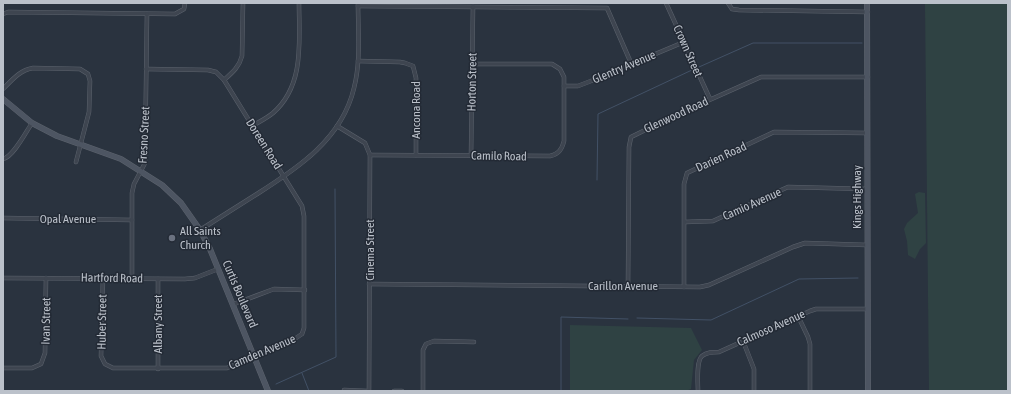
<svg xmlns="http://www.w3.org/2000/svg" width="1011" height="394" font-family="'Asap Condensed',sans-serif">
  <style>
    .green { fill: #2f4243 }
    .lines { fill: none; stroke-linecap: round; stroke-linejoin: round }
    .stream { stroke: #425166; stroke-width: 1 }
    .street-casing { stroke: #5c636d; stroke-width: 4.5 }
    .secondary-casing { stroke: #5c636d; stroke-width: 6 }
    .street { stroke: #3e4550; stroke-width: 3.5 }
    .secondary { stroke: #4d5562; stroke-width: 5 }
    .worship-dot { fill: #6b7280; stroke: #232a35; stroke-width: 1.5 }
    .labels { text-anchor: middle; stroke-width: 3; stroke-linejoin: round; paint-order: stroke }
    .street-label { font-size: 12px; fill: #bbc1ca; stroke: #232a35 }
    .poi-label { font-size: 12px; fill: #bbc1ca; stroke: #232a35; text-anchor: start }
  </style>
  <rect width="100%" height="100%" fill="#2a333f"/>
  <g class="green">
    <polygon points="925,3 1008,3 1008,391 929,391"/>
    <polygon points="919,192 925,193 926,243 920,249 915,259 908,255 907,241 904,229 907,223 918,213 915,194"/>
    <polygon points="570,325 691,328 702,350 694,360 691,389 686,391 570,390"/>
  </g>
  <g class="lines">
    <g class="stream">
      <polyline points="699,67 753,43 862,43"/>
      <polyline points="597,180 598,114 692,70"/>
      <polyline points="637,318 711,320 799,279 858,278"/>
      <polyline points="302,373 309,391"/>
      <polyline points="276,384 336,357 335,189"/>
      <polyline points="561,391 561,317 628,319"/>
    </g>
    <g class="street-casing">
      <g id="street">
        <polyline points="666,3 710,99"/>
        <polyline points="728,3 732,9 739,10 868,12"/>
        <polyline points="358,6 607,8 631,63"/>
        <polyline points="3,14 8,12 175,14 184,9 185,3"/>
        <polyline points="358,61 400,62 405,63 413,66 416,78 416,155"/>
        <path d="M224,80C233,72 239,67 242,56L243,3"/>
        <polyline points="564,86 578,86 591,81 684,42"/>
        <path d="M3,89C12,80 20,70 33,68L80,69L88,74L90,81L89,112L76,162"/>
        <path d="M252,126C259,122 267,118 273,113C305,85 299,41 299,3"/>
        <polyline points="337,126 365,143 370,155 369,391"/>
        <path d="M370,155L550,156C559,154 562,149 564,141V77L560,69L552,64H473"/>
        <polyline points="471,156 473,7"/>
        <path d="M3,159C13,157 26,132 32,123"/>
        <polyline points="3,218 132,220"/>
        <polyline points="685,222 713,221 788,187 867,189"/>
        <path d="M200,230C219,218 238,206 257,194C298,168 342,139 354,88C361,61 358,31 358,3"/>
        <polyline points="3,278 185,279 195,278 218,269"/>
        <polyline points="103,278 101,356 105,364 113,368 227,368 293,340 302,334 304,328 304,216 302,206 224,80 216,72 208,70 146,69"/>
        <polyline points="132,278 132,193 134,184 145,163 147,14"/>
        <polyline points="369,284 700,287 709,285 793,247 805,243 867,245"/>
        <polyline points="628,286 629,147 631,137 678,114 761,77 868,77"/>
        <polyline points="684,287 684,184 687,173 774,132 867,133"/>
        <polyline points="234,304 274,289 305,290"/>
        <polyline points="798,316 808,337 810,344 810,391"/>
        <polyline points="743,341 754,369 754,391"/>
        <polyline points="3,368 32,368 41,364 45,353 46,278"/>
        <polyline points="158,369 158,279"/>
        <polyline points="344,390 367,391"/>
        <polyline points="394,391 402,391"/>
        <polyline points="423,391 423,350 426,344 434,341 474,342"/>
        <path d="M698,391C698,383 696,361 702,356C707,352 713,352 719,352L810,311L816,309H867"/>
      </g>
    </g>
    <g class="secondary-casing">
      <g id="secondary">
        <polyline points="867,3 868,391"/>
        <polyline points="3,99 32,123 57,136 121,159 162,185 181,203 200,230 210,249 268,391"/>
      </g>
    </g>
    <use href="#street" class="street"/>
    <use href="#secondary" class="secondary"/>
  </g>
  <circle class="worship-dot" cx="172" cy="238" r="4"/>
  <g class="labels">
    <g class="street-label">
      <text transform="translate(688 51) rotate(66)" y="4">Crown Street</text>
      <text transform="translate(624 67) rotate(-23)" y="4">Glentry Avenue</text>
      <text transform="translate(472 82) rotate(-89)" y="4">Horton Street</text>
      <text transform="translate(416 110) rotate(-90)" y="4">Ancona Road</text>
      <text transform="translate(676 115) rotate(-25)" y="4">Glenwood Road</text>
      <text transform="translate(144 135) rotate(-87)" y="4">Fresno Street</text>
      <text transform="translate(264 144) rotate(58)" y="4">Doreen Road</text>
      <text transform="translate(499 156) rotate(1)" y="4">Camilo Road</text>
      <text transform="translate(721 157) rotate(-25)" y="4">Darien Road</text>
      <text transform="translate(857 197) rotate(-90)" y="4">Kings Highway</text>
      <text transform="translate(752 204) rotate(-24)" y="4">Camio Avenue</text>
      <text x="68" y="223">Opal Avenue</text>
      <text transform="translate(370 250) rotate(-90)" y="4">Cinema Street</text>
      <text transform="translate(112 278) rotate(1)" y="4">Hartford Road</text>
      <text x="623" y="290">Carillon Avenue</text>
      <text transform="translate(240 294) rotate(67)" y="4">Curtis Boulevard</text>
      <text transform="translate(46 321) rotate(-89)" y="4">Ivan Street</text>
      <text transform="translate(102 322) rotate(-89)" y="4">Huber Street</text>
      <text transform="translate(158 324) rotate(-90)" y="4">Albany Street</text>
      <text transform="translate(771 328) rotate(-24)" y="4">Calmoso Avenue</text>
      <text transform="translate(262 352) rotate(-23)" y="4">Camden Avenue</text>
    </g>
    <g class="poi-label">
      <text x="180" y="235">All Saints<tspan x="180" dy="14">Church</tspan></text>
    </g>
  </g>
  <rect width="1011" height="394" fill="none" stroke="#bbc1ca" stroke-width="8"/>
</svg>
